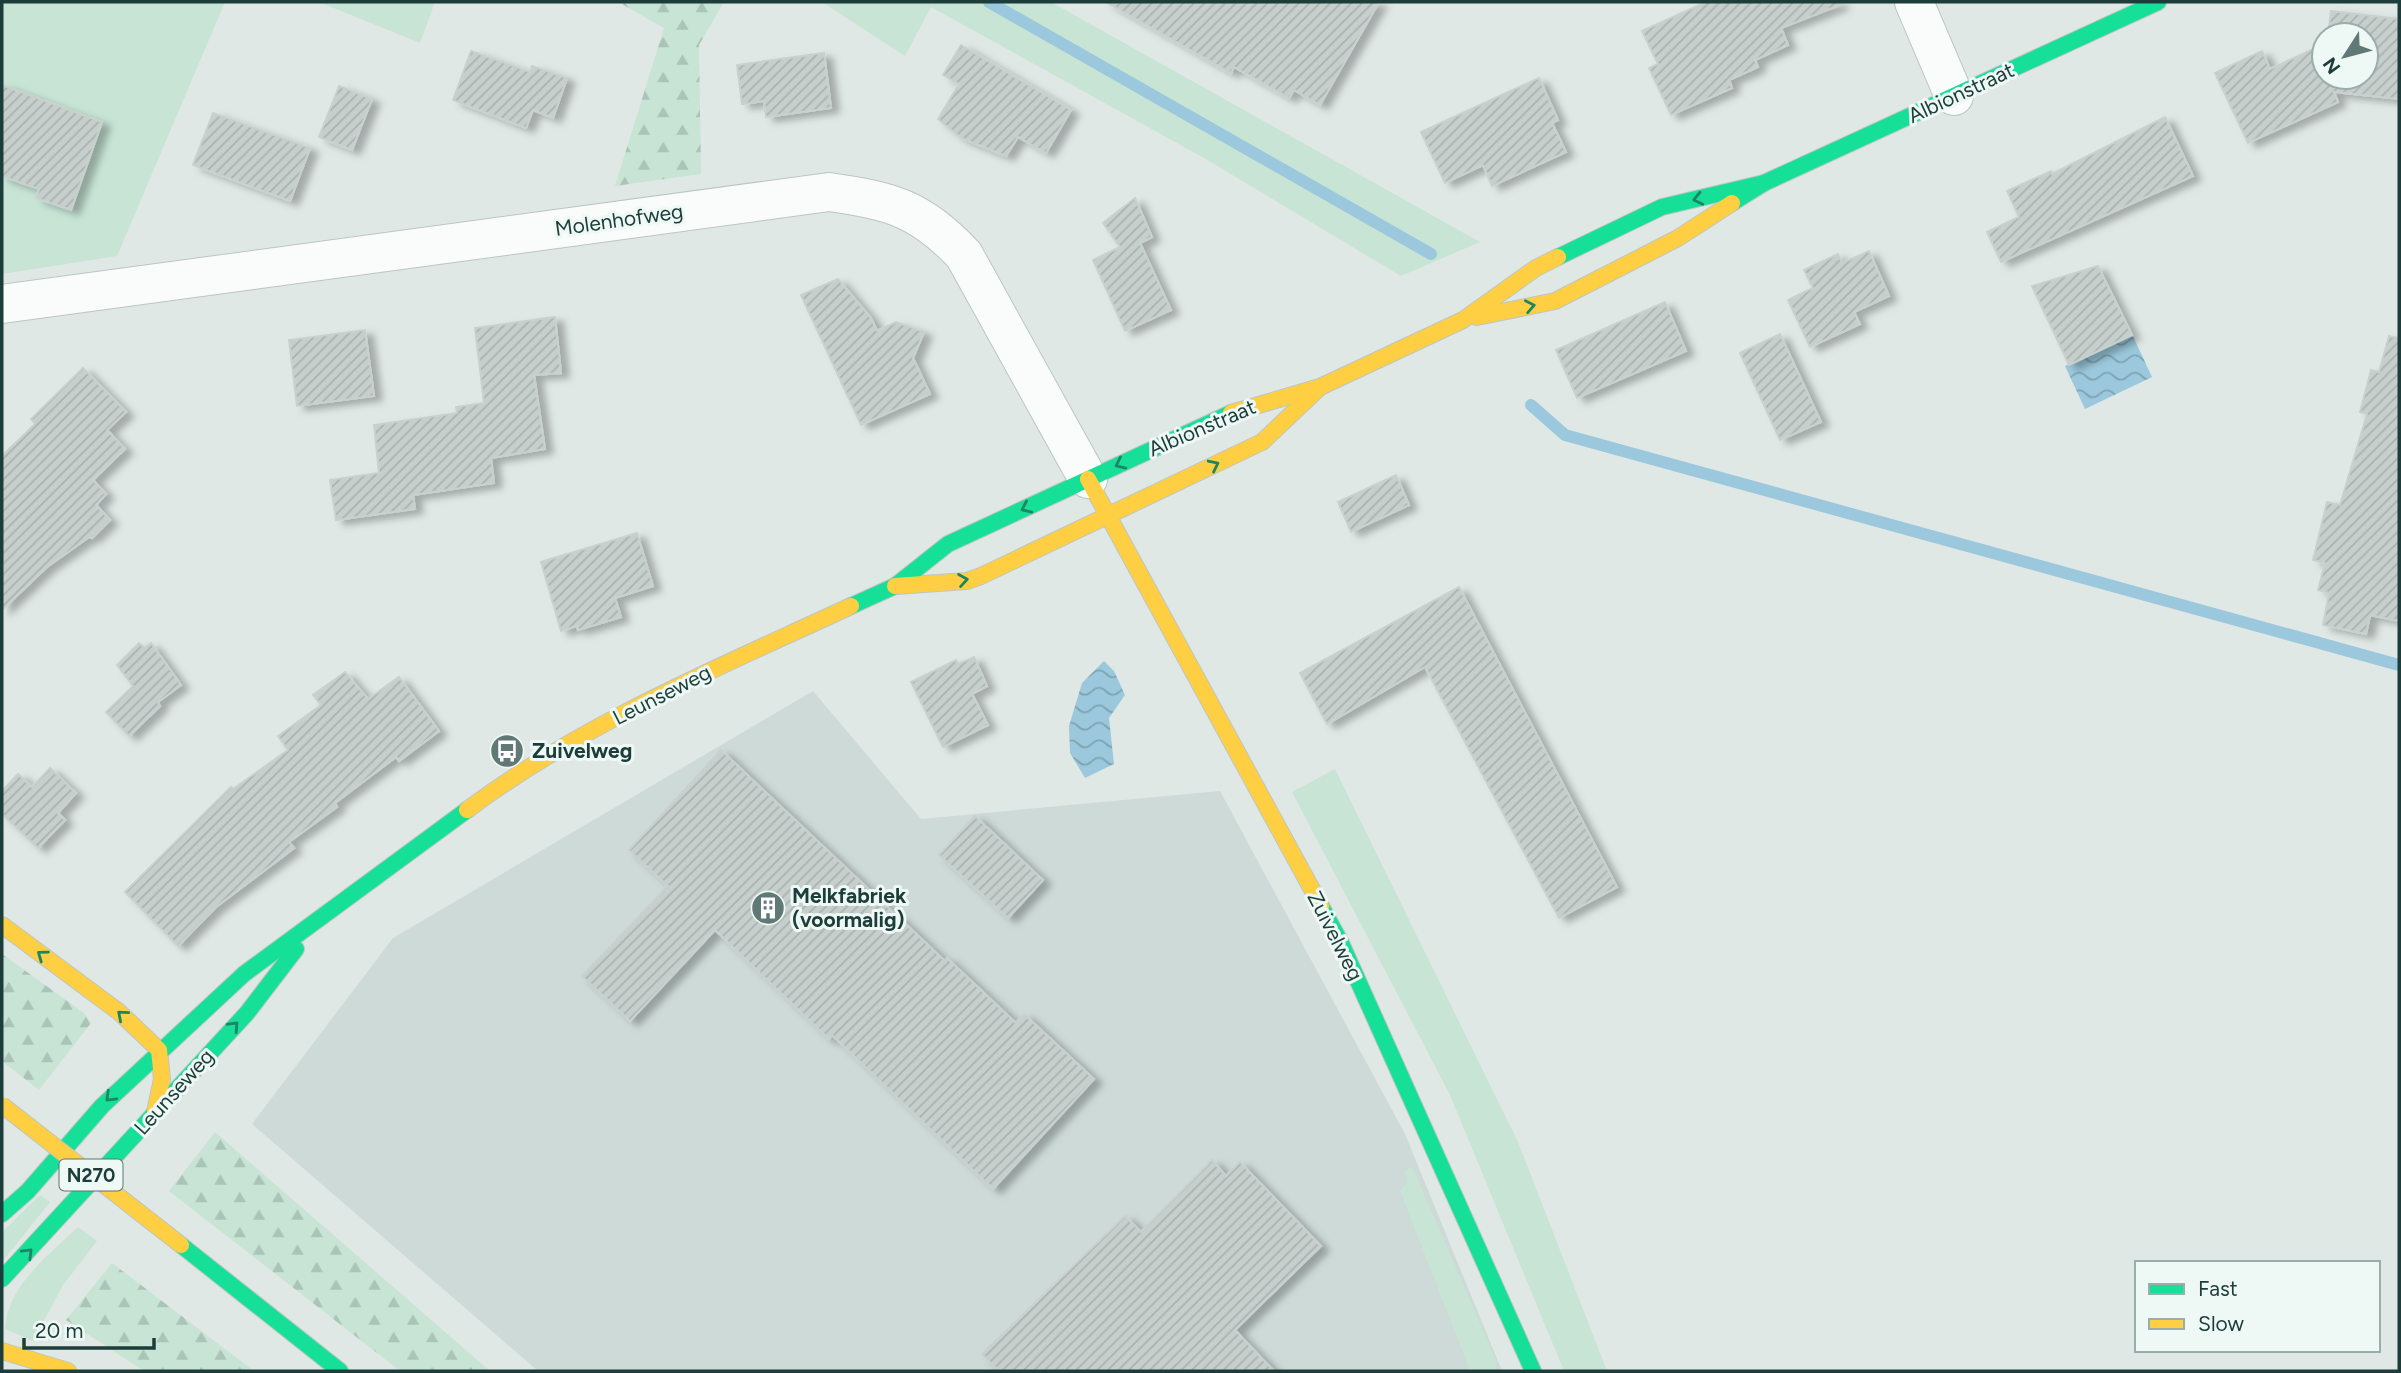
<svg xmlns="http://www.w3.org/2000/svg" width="2401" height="1373" font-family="Figtree,sans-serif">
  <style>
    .built { fill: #cddad7 }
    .grass { fill: #c7e4d5 }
    .forest { fill: url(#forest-firs) }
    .water { fill: url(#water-waves) }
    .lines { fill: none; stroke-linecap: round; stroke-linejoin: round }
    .stream { stroke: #9bc8dc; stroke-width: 12 }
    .building { fill: url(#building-hatch); stroke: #c9d1cf; stroke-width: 2; filter: url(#shadow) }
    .street-casing { stroke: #bdc5c3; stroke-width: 40 }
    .fast-casing { stroke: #bcc6c4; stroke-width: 18 }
    .slow-casing { stroke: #bcc6c4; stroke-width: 18 }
    .street { stroke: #fafcfb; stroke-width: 38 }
    .fast { stroke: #16e098; stroke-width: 16 }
    .slow { stroke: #ffcf43; stroke-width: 16 }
    .slow-bridge-casing { stroke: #bac5c4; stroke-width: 18; stroke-linecap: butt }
    .slow-bridge { stroke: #ffcf43; stroke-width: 16 }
    .oneway { stroke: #1a8664 }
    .labels { text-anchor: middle; stroke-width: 6; stroke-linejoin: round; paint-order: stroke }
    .shield { fill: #eef8f5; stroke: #5c7572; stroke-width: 2 }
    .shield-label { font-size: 19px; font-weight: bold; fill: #1d3d3a }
    .street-label { font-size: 21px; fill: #1d3d3a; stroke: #eef8f5 }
    .poi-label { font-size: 21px; font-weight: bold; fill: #1d3d3a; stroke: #eef8f5; text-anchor: start }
  </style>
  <defs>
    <pattern id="forest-firs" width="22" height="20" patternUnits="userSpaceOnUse" patternTransform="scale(1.75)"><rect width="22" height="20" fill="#c7e4d5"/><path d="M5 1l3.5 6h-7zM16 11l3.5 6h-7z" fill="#aac4b8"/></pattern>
    <pattern id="water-waves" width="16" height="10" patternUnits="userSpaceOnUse" patternTransform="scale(1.75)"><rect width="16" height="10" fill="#9bc8dc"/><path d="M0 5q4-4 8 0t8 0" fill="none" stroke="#7ea4b3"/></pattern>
    <pattern id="building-hatch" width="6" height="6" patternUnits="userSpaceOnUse" patternTransform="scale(1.75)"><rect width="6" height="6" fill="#c7cfcd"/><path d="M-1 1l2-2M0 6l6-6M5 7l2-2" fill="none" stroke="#aab3b1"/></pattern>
    <filter id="shadow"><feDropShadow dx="8" dy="4.5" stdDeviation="3.5" flood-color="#0004"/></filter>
  </defs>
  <rect width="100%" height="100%" fill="#e0e8e6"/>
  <polygon class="built" points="813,691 921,819 1220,791 1405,1134 1502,1371 538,1371 252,1124 393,938"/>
  <g class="grass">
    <polygon points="2,2 225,2 117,256 2,274"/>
    <polygon points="319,2 435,2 420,43"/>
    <polygon points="822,2 1051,2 1480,242 1401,276 1204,158 931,7 905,56"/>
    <polygon points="1335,769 1518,1142 1607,1371 1564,1371 1450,1095 1292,792"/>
    <polygon points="1412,1166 1497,1362 1495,1371 1470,1371 1400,1191 1407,1182 1405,1171"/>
    <polygon points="40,1195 50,1202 2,1262 2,1232"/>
    <path d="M78,1227L97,1241L63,1285L33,1341L5,1329C7,1286 50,1254 78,1227Z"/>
  </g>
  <g class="forest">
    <polygon points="618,2 724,2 699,45 701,174 615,186 664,28"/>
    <polygon points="2,954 84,1013 91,1023 39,1090 2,1061"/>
    <polygon points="215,1132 490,1371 400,1371 169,1191"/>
    <polygon points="112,1263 254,1371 144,1371 66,1320"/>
  </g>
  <g class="water">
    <polygon points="2132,334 2152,377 2085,409 2065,366"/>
    <polygon points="1104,661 1114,671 1125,695 1109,718 1114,764 1085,778 1070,753 1069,726 1082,683"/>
  </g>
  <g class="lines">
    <g class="stream">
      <polyline points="989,2 1431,254"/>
      <polyline points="1531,405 1565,435 2399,665"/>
    </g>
  </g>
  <g class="building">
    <polygon points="1106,2 1379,2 1320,105 1294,90 1289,98 1234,67 1231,73"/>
    <polygon points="1706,2 1840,2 1840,5 1781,28 1788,45 1755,60 1758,67 1729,80 1732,88 1671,115 1649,68 1658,64 1642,31"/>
    <polygon points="2331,11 2399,19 2399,99 2334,92 2338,102 2248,143 2215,73 2262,51 2270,69 2324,44 2324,77 2366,77 2366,35 2328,35"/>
    <polygon points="961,45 1071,110 1046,153 1018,137 1006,156 961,138 938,119 959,84 943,75"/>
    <polygon points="471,51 530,72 532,66 567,78 553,118 533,110 526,128 453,100"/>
    <polygon points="824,53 831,108 766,117 764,101 742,104 737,65"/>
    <polygon points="1539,78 1558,120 1552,123 1566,152 1492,186 1483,165 1445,183 1421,132"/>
    <polygon points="2,85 102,122 71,210 36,198 39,189 2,176"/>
    <polygon points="339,86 372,99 352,150 319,137"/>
    <polygon points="213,113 310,148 290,201 193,165"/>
    <polygon points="2165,117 2193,176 2001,262 1987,232 2019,217 2007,191 2051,171 2052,174"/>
    <polygon points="1135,198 1152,237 1140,243 1171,310 1125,331 1093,260 1120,247 1103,223"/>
    <polygon points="1869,251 1889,296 1854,312 1860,324 1810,347 1788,300 1813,288 1804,270 1838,254 1842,263"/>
    <polygon points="2098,266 2132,335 2069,365 2032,286"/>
    <polygon points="838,279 871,318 877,331 896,322 924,332 913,358 930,394 861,425 801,295"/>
    <polygon points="1665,302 1686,351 1577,398 1556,350"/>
    <polygon points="555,317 561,373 534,375 545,449 491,458 494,483 413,495 415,509 336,520 330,480 379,473 374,425 457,413 456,407 484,403 475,328"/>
    <polygon points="365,330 374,396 297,406 289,340"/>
    <polygon points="1780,334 1821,422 1780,440 1740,353"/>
    <polygon points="2389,336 2399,338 2399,621 2370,615 2366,634 2323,625 2329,593 2318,590 2325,563 2313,560 2327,502 2340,505 2367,414 2360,412 2371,370 2379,372"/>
    <polygon points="83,368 126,412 107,430 125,449 93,480 106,494 96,505 110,520 92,538 89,537 47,567 2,610 2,456 35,424 31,419"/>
    <polygon points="1396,475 1409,505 1351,532 1338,502"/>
    <polygon points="637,533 653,586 615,598 621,617 578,630 577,626 561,631 541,562"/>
    <polygon points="1459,587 1617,887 1559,918 1425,667 1327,724 1300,673"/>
    <polygon points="139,643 145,648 151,643 181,685 158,702 160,706 129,736 106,712 133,686 117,665"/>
    <polygon points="974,657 987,686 972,694 988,725 943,747 911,682 956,660 958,664"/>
    <polygon points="345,672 368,699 399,677 439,731 399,761 396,757 335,803 337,807 289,842 294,848 216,907 178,946 125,892 231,787 233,789 288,750 278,736 321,705 313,695"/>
    <polygon points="721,750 945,961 947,958 1016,1023 1024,1014 1094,1079 993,1189 832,1035 829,1039 715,930 630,1021 582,976 668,886 629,850"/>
    <polygon points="50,768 76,793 58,813 65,820 38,848 2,814 2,791 18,774 32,787"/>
    <polygon points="975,816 1043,880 1008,918 939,855"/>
    <polygon points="1212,1160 1226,1176 1240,1162 1321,1246 1235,1330 1274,1371 999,1371 982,1354 1125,1216 1141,1232"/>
  </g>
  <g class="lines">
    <g class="street-casing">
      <g id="street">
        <polyline points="1914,2 1954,96"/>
        <path d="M2,304L829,192C891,201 920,208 964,255L1088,479"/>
      </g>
    </g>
    <g class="fast-casing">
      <g id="fast">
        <polyline points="1732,203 1764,183 2158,2"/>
        <polyline points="1558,257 1662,207 1764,183"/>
        <polyline points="851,606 895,586 948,544 1231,413"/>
        <polyline points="1321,906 1341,943 1533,1371"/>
        <polyline points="2,1214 28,1191 102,1106 244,974 467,810"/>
        <polyline points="181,1245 340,1371"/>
        <polyline points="2,1279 247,1013 296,949"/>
      </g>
    </g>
    <g class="slow-casing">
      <g id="slow">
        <polyline points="1477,317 1555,301 1678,238 1732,203"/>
        <polyline points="1231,413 1320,387 1463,320 1536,268 1558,257"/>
        <polyline points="1088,479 1321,906"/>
        <polyline points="895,586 967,581 981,576 1262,442 1317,390"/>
        <path d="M467,810C583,723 720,667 851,606"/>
        <polyline points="2,925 119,1012 159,1050 162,1079 155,1112"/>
        <polyline points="2,1351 68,1371"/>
      </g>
    </g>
    <use href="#street" class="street"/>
    <use href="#fast" class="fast"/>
    <use href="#slow" class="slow"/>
    <g class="slow-bridge-casing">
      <polyline id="slow-bridge" points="2,1105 181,1245"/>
    </g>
    <use href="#slow-bridge" class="slow-bridge"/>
  </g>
  <defs><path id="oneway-chevron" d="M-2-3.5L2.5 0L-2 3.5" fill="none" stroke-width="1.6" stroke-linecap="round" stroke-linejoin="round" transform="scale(1.75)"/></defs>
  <g class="oneway">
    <use href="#oneway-chevron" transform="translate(1698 199) rotate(167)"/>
    <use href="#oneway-chevron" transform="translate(1530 306) rotate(-11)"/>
    <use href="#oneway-chevron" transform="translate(1120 464) rotate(155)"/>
    <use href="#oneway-chevron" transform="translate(1214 465) rotate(-26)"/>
    <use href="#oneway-chevron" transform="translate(1026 508) rotate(155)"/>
    <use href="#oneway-chevron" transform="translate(963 580) rotate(-9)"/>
    <use href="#oneway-chevron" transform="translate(42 955) rotate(-144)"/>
    <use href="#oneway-chevron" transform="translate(122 1015) rotate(-139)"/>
    <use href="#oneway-chevron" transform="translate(234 1026) rotate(-47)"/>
    <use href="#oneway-chevron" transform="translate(110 1097) rotate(136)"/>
    <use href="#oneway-chevron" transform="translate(28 1253) rotate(-45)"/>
  </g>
  <defs>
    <g id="bus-disc" transform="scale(1.75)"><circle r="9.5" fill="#617976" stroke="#eef8f5"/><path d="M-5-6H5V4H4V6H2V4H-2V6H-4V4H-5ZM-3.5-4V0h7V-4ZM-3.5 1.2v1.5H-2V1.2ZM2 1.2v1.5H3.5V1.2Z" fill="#fff"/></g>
    <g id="building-disc" transform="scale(1.75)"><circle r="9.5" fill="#617976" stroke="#eef8f5"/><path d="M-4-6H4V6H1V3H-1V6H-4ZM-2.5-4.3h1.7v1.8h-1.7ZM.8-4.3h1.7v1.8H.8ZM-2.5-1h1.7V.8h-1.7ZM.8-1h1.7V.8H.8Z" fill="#fff"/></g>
  </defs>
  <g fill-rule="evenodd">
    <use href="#bus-disc" x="507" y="751"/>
    <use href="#building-disc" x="768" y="908"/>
  </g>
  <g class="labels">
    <rect class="shield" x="59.5" y="1159.5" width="63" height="31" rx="5"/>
    <g class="shield-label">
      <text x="91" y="1182">N270</text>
    </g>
    <g class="street-label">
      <text transform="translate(1961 93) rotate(-25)" y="7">Albionstraat</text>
      <text transform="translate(619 220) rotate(-8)" y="7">Molenhofweg</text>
      <text transform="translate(1202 428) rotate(-23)" y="7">Albionstraat</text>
      <text transform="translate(662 695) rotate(-27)" y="7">Leunseweg</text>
      <text transform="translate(1335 936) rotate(63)" y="7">Zuivelweg</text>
      <text transform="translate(174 1092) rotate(-48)" y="7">Leunseweg</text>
    </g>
    <g class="poi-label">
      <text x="532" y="758">Zuivelweg</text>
      <text x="792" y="903">Melkfabriek<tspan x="792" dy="24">(voormalig)</tspan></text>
    </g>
  </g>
  <rect width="2401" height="1373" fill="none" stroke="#1d3d3a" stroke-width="7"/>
  <rect x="2135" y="1261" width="245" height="91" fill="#eef8f5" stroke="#9aadaa" stroke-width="2"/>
  <rect x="2149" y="1284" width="35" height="10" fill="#16e098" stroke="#9aadaa" stroke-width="2"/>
  <text x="2198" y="1296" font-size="21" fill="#1d3d3a">Fast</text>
  <rect x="2149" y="1319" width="35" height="10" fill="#ffcf43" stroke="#9aadaa" stroke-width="2"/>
  <text x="2198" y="1331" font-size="21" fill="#1d3d3a">Slow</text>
  <g transform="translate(2345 56) rotate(234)"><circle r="33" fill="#eef8f5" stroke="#9aadaa" stroke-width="2"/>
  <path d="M0-5L12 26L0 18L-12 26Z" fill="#617976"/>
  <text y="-10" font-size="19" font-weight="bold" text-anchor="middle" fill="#1d3d3a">N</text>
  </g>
  <path d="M24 1338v10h130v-10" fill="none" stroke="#1d3d3a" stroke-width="3.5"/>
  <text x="35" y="1338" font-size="21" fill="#1d3d3a" stroke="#eef8f5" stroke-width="5" paint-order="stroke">20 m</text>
</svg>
